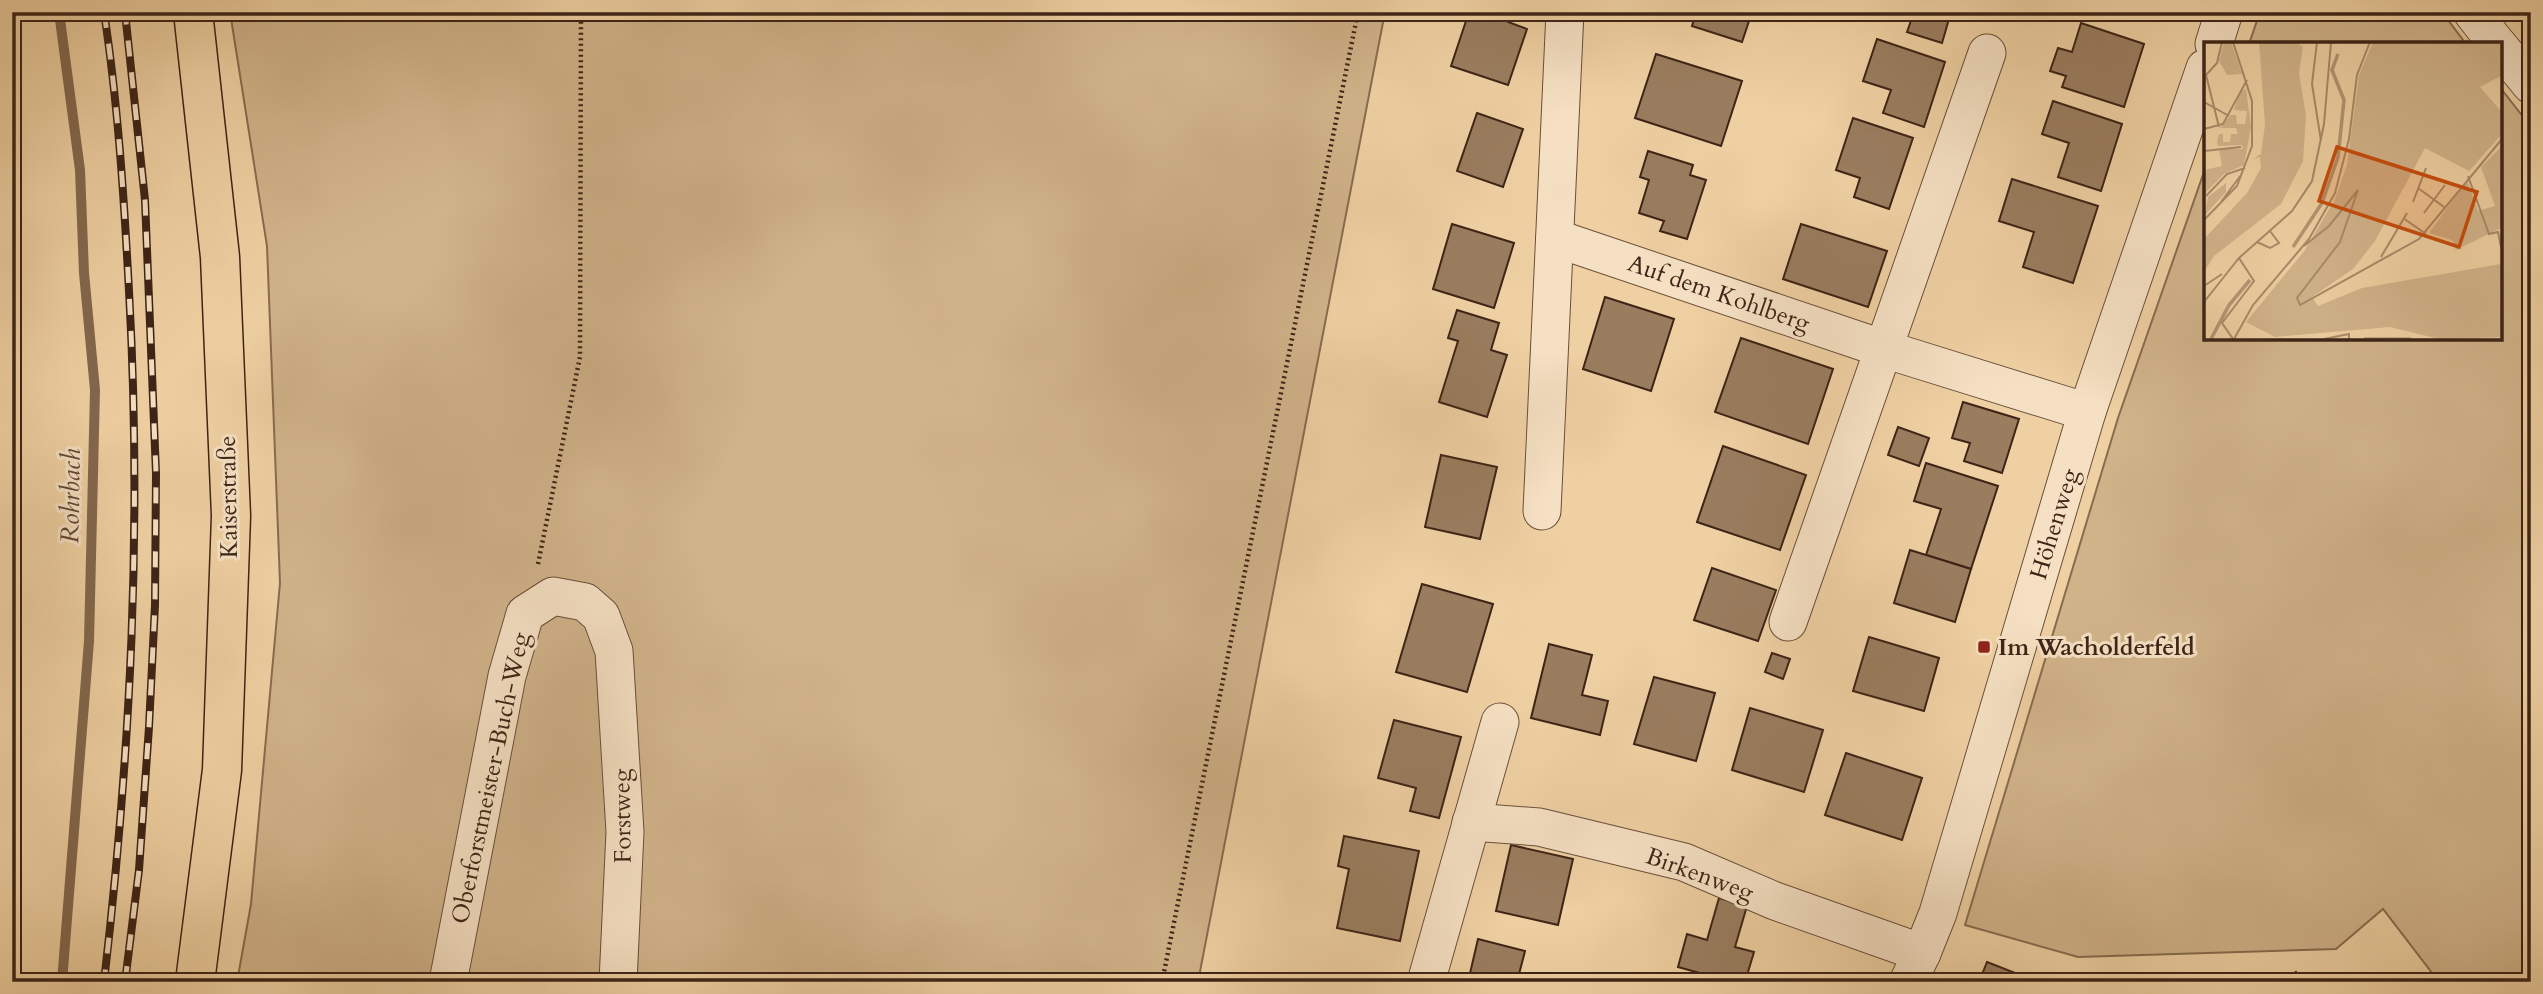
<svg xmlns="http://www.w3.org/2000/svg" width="2543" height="994" font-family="Cardo,serif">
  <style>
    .green { fill: #d1b38a; stroke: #876c50; stroke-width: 2 }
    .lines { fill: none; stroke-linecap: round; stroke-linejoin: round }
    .stream { stroke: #83684e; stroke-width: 10 }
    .building { fill: #9a7d5f; stroke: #3d2417; stroke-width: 2 }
    .minor-casing { stroke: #6a4f3a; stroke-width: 39 }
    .major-casing { stroke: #3d2417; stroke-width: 41 }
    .path { stroke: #3d2417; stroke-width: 4.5; stroke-dasharray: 2 3.5; stroke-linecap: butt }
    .minor { stroke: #f5e0c3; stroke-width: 37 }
    .major { stroke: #efd0a2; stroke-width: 38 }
    .rail-casing { stroke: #3d2417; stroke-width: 8 }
    .rail { stroke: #f5e0c3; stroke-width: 5; stroke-dasharray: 16; stroke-linecap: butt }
    .poi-dot { fill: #8f2418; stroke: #f5e0c3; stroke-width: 2.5 }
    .labels { text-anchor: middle; stroke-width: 6; stroke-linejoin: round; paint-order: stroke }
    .street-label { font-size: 24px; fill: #3d2417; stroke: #f5e0c3 }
    .poi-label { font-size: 24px; font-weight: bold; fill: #3d2417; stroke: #f5e0c3; text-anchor: start }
    .water-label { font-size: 26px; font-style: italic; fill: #604633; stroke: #f5e0c3 }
    .inset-river { fill: none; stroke: #b29673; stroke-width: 3.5 }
    .inset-road { fill: none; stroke: #a88b6a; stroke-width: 2 }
    .view { fill: #c64e0e; fill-opacity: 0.15; stroke: #c64e0e; stroke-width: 3.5 }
    .inset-edge { fill: none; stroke: #3d2417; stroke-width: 3.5 }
  </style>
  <rect width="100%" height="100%" fill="#efd0a2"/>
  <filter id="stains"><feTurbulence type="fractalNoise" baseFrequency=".00286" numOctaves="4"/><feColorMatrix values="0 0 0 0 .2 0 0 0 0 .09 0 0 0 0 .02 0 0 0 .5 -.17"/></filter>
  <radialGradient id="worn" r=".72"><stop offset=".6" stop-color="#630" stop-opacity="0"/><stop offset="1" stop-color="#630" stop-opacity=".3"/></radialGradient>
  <g class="green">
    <polygon points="230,12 1385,12 1198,982 237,982 251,904 280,583 267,246"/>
    <polygon points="2260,12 2442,12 2466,44 2249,44"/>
    <polygon points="2499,86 2531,127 2531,982 2439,982 2383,909 2336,949 2078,957 1965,925 2118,418 2205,169 2205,338 2499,338"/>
  </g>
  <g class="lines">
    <polyline class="stream" points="59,12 80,170 84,273 95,390 89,641 62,982"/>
  </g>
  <g class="building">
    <polygon points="1469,12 1511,12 1508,22 1527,29 1508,85 1451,66"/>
    <polygon points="1696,12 1752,12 1742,42 1692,26"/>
    <polygon points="1914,12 1951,12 1942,43 1907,32"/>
    <polygon points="2081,23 2144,44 2124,107 2062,87 2066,76 2050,71 2058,48 2072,52"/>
    <polygon points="1877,39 1945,62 1924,127 1883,113 1891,90 1863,81"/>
    <polygon points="1656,54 1742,81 1721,146 1635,118"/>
    <polygon points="2053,101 2122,124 2101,191 2058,177 2069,143 2042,134"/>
    <polygon points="1477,113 1523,129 1503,187 1457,171"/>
    <polygon points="1853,118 1913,138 1889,209 1854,197 1860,178 1836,170"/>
    <polygon points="1648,151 1693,165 1690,175 1706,180 1687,239 1660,231 1664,221 1639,213 1649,180 1640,177"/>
    <polygon points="2012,179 2098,206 2073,283 2023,267 2034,232 1999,221"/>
    <polygon points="1452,224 1514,243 1494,308 1433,289"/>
    <polygon points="1801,224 1887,251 1868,307 1783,279"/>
    <polygon points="1605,297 1674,319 1651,391 1583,369"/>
    <polygon points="1457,310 1499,323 1491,350 1507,355 1487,417 1439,402 1458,341 1448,338"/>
    <polygon points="1741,338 1833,369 1808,444 1715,412"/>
    <polygon points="1963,402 2019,419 2002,473 1964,461 1970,443 1952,438"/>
    <polygon points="1898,427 1929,438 1919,466 1888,455"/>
    <polygon points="1723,446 1806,475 1780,550 1697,522"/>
    <polygon points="1441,455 1497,467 1480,539 1425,527"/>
    <polygon points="1926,463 1998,486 1971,569 1926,555 1941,509 1914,501"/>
    <polygon points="1910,550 1971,569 1955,622 1894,603"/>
    <polygon points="1712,568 1776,590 1758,641 1694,620"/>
    <polygon points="1422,584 1493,604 1467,692 1396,672"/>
    <polygon points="1869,637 1939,658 1924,711 1853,691"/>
    <polygon points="1549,644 1592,655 1582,695 1608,701 1600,735 1531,718"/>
    <polygon points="1772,653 1790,659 1783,679 1765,672"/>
    <polygon points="1654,677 1715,693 1696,761 1634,744"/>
    <polygon points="1750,708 1823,730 1804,792 1732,770"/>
    <polygon points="1394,720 1461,737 1439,818 1410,811 1416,788 1378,778"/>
    <polygon points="1846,753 1922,778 1902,840 1825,815"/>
    <polygon points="1344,836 1419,851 1400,941 1337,928 1349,869 1338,866"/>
    <polygon points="1511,845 1573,859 1558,925 1496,911"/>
    <polygon points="1719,898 1747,906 1735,947 1754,952 1745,982 1732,982 1678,967 1687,934 1707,940"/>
    <polygon points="1478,939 1525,951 1517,982 1468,982"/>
    <polygon points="1987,962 2028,978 2026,982 1979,982"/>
    <polygon points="2296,972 2302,982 2281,982"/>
  </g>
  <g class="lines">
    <g class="minor-casing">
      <g id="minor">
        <polyline points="2472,12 2497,44"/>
        <polyline points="2214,44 2224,12"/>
        <polyline points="2499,46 2531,85"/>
        <polyline points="1555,238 1884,349 2087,412"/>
        <polyline points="1542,511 1565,12"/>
        <polyline points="1788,622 1987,53"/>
        <polyline points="1471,822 1539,827 1684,862 1775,901 1922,953"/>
        <polyline points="448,982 507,676 525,614 553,596 585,602 601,616 614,651 625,832 618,982"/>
        <polyline points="1426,982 1500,722"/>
        <polyline points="1908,982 1922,953 1938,913 2087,412 2205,68"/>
      </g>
    </g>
    <g class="major-casing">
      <polyline id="major" points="193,12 220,257 231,516 222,770 195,982"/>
    </g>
    <g class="path">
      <polyline points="538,564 580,357 581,12"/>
      <polyline points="1162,982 1358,12"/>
    </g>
    <use href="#minor" class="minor"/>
    <use href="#major" class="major"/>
    <g class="rail-casing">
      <g id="rail">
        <path d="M104,12C118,104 124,198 129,291C142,525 131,749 104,982"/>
        <polyline points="125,982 139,870 149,727 155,605 156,473 145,200 125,12"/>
      </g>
    </g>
    <use href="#rail" class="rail"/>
  </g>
  <rect class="poi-dot" x="1977" y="640" width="14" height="14" rx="3.5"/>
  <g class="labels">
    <g class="street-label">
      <text transform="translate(1719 293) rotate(19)" y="8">Auf dem Kohlberg</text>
      <text transform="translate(228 497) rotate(-91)" y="8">Kaiserstraße</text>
      <text transform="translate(2054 524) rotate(-73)" y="8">Höhenweg</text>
      <text transform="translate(490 778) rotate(-78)" y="8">Oberforstmeister-Buch-Weg</text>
      <text transform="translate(622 816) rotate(-91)" y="8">Forstweg</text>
      <text transform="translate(1700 874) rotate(20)" y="8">Birkenweg</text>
    </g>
    <g class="poi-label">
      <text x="1998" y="655">Im Wacholderfeld</text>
    </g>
    <g class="water-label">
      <text transform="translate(70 496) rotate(-89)" y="9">Rohrbach</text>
    </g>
  </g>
  <g transform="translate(2204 42)">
    <rect width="298" height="298" fill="#efd0a2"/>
    <path d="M20,0H27L38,32L23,33L15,19ZM55,0H92L99,5L95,31L102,74L99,119L77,162L10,214L0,230V197L43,151L57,126L56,115L49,117L57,112L61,83ZM169,0H297V34L276,45L297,69V93L265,129L221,106L171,199L149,227L108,255L114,264L158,246L297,222V295L235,297L186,285L71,295L42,280L101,208L130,159L143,123L155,33ZM42,47L47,85L40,123L20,132L0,152V128L18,124L15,107H39L38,103L14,104L13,100L15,92H19V100H26L27,92H34L32,86H16L27,73H32L33,82H41L43,69L30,68L36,49ZM297,105V186L252,208L248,198L225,191L263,138L274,169L291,164L277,125ZM22,141V150L0,174L4,155Z" fill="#d1b38a"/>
    <path class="inset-river" d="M89,205L118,161L134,115L140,58L128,28L134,12M7,297L25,263L46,238M160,297H207"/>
    <path class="inset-road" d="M113,0L108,42L117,99M2,33L15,85M2,33L13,21L18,0M0,60L25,74M0,87L19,82L43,38M0,109L37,105M264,134L285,192L294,190L297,205M214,146L240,165M2,154L23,132L41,126M17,160L37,133M209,160L222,126M220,171L241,143M199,176L222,192M0,178L33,144L48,104V59L29,0M53,200L66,206L75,201L66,189M100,204L125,184L154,148L136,200L93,256L96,263L215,197L298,97M177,215L203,171M0,244L18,232M0,260L35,216L88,169L108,139L120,82L127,0M29,297L18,281L50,239L35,216M30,297L49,263L105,197L131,151L145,97L153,33L166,0M120,297L145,292V297"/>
    <path class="view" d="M133,105L273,150L255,205L115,159Z"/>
    <rect width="298" height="298" class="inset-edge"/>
  </g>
  <rect width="2543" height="994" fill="none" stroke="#efd0a2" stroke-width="42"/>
  <rect x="14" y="14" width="2515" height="966" fill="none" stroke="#3d2417" stroke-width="3.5"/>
  <rect x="21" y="21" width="2501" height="952" fill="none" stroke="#3d2417" stroke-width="2"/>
  <rect width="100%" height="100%" filter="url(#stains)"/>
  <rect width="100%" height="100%" fill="url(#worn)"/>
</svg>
